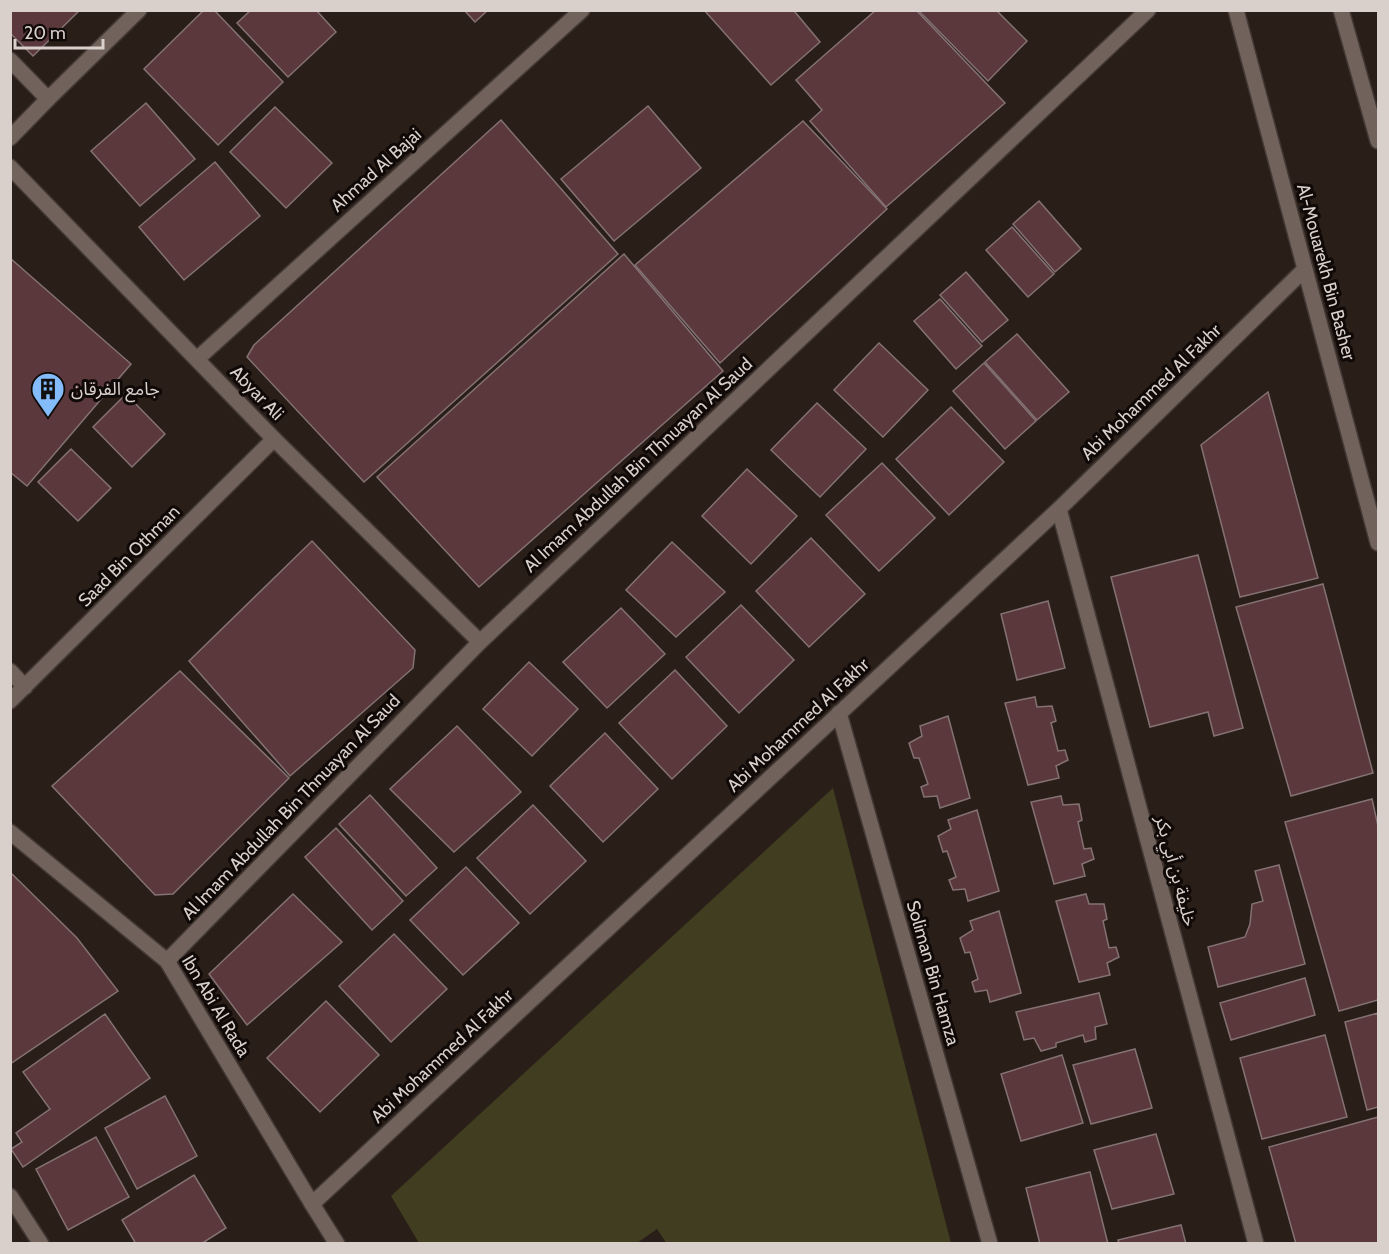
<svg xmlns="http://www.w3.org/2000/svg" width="1389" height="1254" font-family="Cabin,'Noto Sans Arabic',sans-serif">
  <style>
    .green { fill: #403d20 }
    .building { fill: #5a383b; stroke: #847273; stroke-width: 1.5 }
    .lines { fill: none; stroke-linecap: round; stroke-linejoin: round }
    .street-casing { stroke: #423834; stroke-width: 18 }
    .secondary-casing { stroke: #423834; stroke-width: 18 }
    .street { stroke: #71625c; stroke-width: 15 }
    .secondary { stroke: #71625c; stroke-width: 15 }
    .labels { text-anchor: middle; stroke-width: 6; stroke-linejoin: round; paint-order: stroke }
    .street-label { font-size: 18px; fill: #d9d0cc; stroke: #0f0907 }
    .poi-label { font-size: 18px; fill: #d9d0cc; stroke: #0f0907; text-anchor: start }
  </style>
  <rect width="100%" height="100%" fill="#2a1e18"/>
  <polygon class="green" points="833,788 951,1243 667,1244 657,1229 637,1243 419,1243 391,1196"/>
  <g class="building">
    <polygon points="10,10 80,10 33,56 10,33"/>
    <polygon points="204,10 214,10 283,82 218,145 144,69"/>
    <polygon points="251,10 316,10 336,32 288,77 237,23"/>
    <polygon points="464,10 488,10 475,22"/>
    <polygon points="704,10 797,10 795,12 820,42 771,85"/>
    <polygon points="876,10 916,10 1005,103 886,207 810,121 822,110 796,80"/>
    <polygon points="918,10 996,10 1027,41 988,81"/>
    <polygon points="146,103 195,159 140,206 91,151"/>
    <polygon points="648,106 701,168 614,241 561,179"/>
    <polygon points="275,107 332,163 286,208 230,152"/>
    <polygon points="501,120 618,254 364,482 247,357 254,345"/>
    <polygon points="803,121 887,209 720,363 635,265"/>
    <polygon points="215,162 260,216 184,280 139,227"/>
    <polygon points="1039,201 1081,249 1055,272 1013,224"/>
    <polygon points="1012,227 1054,274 1028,297 986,250"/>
    <polygon points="624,254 723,371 479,587 377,477"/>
    <polygon points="10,258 131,364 27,486 10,472"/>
    <polygon points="966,272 1008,320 982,342 940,295"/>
    <polygon points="940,299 982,346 956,369 914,321"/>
    <polygon points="1017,334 1069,392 1037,420 985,362"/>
    <polygon points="879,343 928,390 883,437 834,390"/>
    <polygon points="984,363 1036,421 1005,449 953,391"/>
    <polygon points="1268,392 1318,578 1240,597 1201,445"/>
    <polygon points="126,394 165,434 132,467 93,427"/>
    <polygon points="817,403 866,449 820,497 771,450"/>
    <polygon points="951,407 1004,462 949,515 896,459"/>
    <polygon points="71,449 111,488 78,521 38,482"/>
    <polygon points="882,463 935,518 879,571 826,515"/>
    <polygon points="747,469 797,516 751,564 702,516"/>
    <polygon points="811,538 865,594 809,647 756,591"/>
    <polygon points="312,541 415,650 413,668 290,776 189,661"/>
    <polygon points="672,542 725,592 676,637 626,590"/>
    <polygon points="1198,555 1243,728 1214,736 1208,712 1150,727 1111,577"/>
    <polygon points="1323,584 1373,773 1291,796 1236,607"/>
    <polygon points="1048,601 1065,668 1017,680 1001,614"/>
    <polygon points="741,605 794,660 739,713 686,657"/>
    <polygon points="621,608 665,654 607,708 563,662"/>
    <polygon points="529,662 578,709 532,756 483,709"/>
    <polygon points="675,670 727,726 672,779 619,723"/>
    <polygon points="180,671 289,778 173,894 155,895 52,786"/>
    <polygon points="1035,697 1037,707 1052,706 1056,721 1051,723 1058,751 1065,750 1068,760 1056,766 1059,778 1028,785 1005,703"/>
    <polygon points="948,716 970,798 940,808 937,796 924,797 921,787 928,784 919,758 914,758 909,743 922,736 920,726"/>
    <polygon points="457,726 521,792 454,852 390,789"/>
    <polygon points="605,733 658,789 603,842 550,786"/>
    <polygon points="370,795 437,868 406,896 339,824"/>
    <polygon points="1061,796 1063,805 1079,804 1082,820 1078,822 1084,849 1091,848 1094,859 1082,864 1085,876 1054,884 1031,802"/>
    <polygon points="1372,799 1378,826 1378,1000 1339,1011 1285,822"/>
    <polygon points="533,805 586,861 530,914 477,858"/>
    <polygon points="977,810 999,891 968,901 965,889 953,890 949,880 956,877 947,851 943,852 938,836 951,829 948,820"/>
    <polygon points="336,828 403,901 372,930 305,857"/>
    <polygon points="1279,865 1305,964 1218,987 1208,947 1245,937 1250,924 1252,904 1263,901 1255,871"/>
    <polygon points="466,867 519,923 463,975 410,920"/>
    <polygon points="10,872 77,938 118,991 10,1064"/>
    <polygon points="293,894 342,942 247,1025 209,974"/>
    <polygon points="1086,894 1089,904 1104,904 1107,919 1103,921 1109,948 1116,947 1119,957 1107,963 1110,975 1079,982 1056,901"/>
    <polygon points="999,911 1021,993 990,1002 987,990 975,992 972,982 978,979 970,952 965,953 960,938 973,930 970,921"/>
    <polygon points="394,934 447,989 391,1042 339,986"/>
    <polygon points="1305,978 1315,1015 1231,1040 1220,1003"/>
    <polygon points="1099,993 1107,1024 1095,1027 1096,1039 1085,1042 1083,1035 1056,1043 1056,1047 1041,1051 1034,1038 1024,1040 1016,1012"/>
    <polygon points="326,1001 379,1055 320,1112 267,1058"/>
    <polygon points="1378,1013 1378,1107 1367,1110 1345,1022"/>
    <polygon points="105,1014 150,1078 23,1167 11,1149 22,1142 16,1133 50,1109 23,1072"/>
    <polygon points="1325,1035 1347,1117 1262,1139 1240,1058"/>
    <polygon points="1135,1049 1152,1108 1091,1124 1073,1065"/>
    <polygon points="1062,1055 1083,1123 1021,1141 1001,1074"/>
    <polygon points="165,1096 197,1156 137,1189 105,1128"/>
    <polygon points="1378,1117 1378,1244 1296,1244 1269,1147"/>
    <polygon points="1156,1134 1174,1194 1112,1209 1094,1150"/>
    <polygon points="96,1137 129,1197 68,1230 36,1169"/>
    <polygon points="1090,1172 1108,1244 1040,1244 1026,1188"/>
    <polygon points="194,1175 226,1228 201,1244 136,1244 122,1220"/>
    <polygon points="1181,1225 1186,1244 1119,1244 1118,1240"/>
  </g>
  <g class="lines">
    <g class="street-casing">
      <g id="street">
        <polyline points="10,60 48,99"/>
        <polyline points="10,138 48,99 139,10"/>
        <polyline points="10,167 274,439 480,642"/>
        <polyline points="197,359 582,10"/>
        <polyline points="1059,509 1256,1244"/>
        <polyline points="10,671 25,687"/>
        <polyline points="10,701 274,439"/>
        <polyline points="839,713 990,1244"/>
        <polyline points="10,832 167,961 312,1204 337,1244"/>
        <polyline points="167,961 480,642 1148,10"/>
        <polyline points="10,1196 41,1244"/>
        <polyline points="312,1204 1059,509 1305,269"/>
      </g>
    </g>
    <g class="secondary-casing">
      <g id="secondary">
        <polyline points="1236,10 1378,543"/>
        <polyline points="1341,10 1378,141"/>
      </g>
    </g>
    <use href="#street" class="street"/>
    <use href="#secondary" class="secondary"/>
  </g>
  <defs>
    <g id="building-pin" transform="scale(1.725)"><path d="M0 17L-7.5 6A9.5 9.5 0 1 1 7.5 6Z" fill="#84bbfb" stroke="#0f0907"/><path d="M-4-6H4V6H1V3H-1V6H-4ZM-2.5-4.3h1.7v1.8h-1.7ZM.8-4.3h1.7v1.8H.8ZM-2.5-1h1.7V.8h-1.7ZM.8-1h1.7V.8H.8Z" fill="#111"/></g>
  </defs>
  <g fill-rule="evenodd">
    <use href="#building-pin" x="48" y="389"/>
  </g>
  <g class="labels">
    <g class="street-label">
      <text transform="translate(376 170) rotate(-42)" y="6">Ahmad Al Bajai</text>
      <text transform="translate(1326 272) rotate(75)" y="6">Al-Mouarekh Bin Basher</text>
      <text transform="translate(1151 392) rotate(-44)" y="6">Abi Mohammed Al Fakhr</text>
      <text transform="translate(257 393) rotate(46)" y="6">Abyar Ali</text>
      <text transform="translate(638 465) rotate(-43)" y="6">Al Imam Abdullah Bin Thnuayan Al Saud</text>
      <text transform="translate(129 556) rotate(-45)" y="6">Saad Bin Othman</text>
      <text transform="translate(798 725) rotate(-43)" y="6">Abi Mohammed Al Fakhr</text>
      <text transform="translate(291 807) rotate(-46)" y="6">Al Imam Abdullah Bin Thnuayan Al Saud</text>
      <text transform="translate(1176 871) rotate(75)" y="6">خليفة بن أبي بكر</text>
      <text transform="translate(933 973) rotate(74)" y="6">Soliman Bin Hamza</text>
      <text transform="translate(216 1006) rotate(59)" y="6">Ibn Abi Al Rada</text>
      <text transform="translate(442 1056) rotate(-43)" y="6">Abi Mohammed Al Fakhr</text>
    </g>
    <g class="poi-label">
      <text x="71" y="395">جامع الفرقان</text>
    </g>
  </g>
  <rect width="1389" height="1254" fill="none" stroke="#d9d0cc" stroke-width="24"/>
  <path d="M15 39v9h88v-9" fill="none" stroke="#d9d0cc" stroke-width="3"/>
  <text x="24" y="39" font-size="18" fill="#d9d0cc" stroke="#0f0907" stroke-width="4.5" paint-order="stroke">20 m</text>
</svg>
